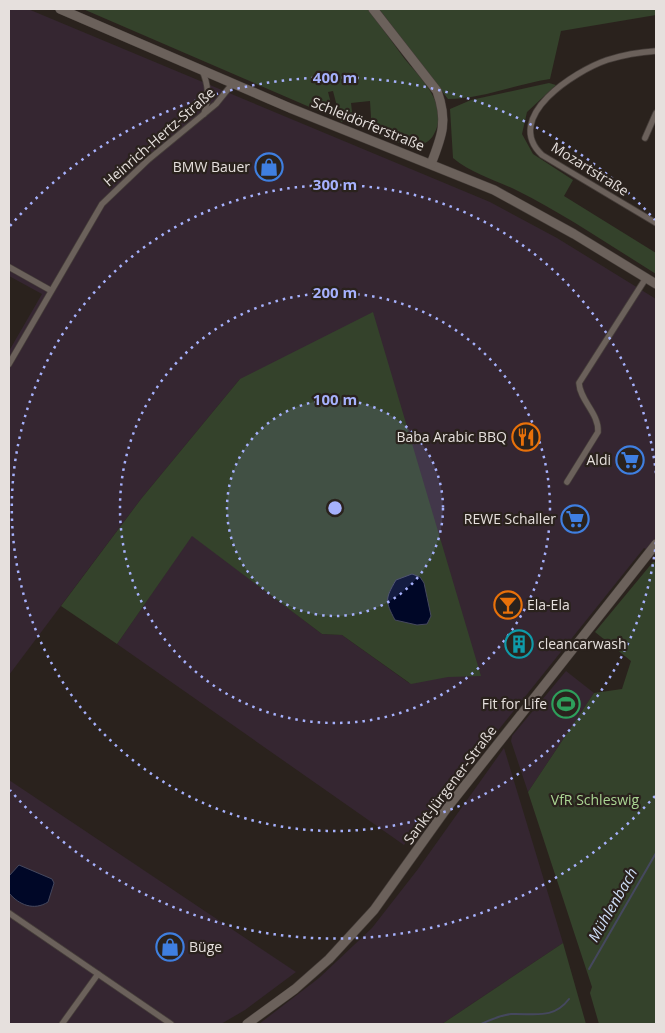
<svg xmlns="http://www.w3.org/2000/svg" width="665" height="1033" font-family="'Open Sans',sans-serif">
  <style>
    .commercial { fill: #352631 }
    .green { fill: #34422b }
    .water { fill: #000727; stroke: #45485e }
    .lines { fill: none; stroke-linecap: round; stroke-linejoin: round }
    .stream { stroke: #45485e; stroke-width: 2 }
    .street-casing { stroke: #463e3a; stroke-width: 7 }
    .secondary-casing { stroke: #463e3a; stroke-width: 10 }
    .street { stroke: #6b615b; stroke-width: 5.5 }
    .secondary { stroke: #6b615b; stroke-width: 9 }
    .ring { fill: none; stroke: #a6b1fc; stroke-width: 2.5; stroke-dasharray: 2.5 5 }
    .labels { text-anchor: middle; stroke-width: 4.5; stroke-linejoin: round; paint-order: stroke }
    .street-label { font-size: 14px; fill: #e6e0dd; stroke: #2a221d }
    .poi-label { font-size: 14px; fill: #e6e0dd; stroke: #2a221d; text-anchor: end }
    .park-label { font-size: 14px; fill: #abd593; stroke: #2a221d }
    .water-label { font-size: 15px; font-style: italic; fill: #ceddf7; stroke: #2a221d }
    .centre { fill: #a6b1fc; stroke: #2a221d; stroke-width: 2.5 }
    .ring-label { font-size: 15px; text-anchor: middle; font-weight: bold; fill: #a6b1fc; stroke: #2a221d; stroke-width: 4.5; stroke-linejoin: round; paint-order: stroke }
  </style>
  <rect width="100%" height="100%" fill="#2a221d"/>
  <g class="commercial">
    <polygon points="9,9 28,9 490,202 557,238 656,299 656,555 644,548 500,728 425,815 404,845 117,644 192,535 322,634 342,635 409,683 240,379 141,499 9,675 9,351 42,294 9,276"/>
    <polygon points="566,671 594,693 528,792 511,741 512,736"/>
    <polygon points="504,748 563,943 442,1024 259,1024 319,978 372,928 418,869"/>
    <polygon points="9,780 296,972 245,1010 221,1024 9,1024"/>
  </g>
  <g class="green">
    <path d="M83,9H368C380,25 392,42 404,58C421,79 450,105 434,134C422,157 390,139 372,133L370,101L351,103L353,120L341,122L333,91L328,92L335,118Z"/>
    <path d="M379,9H656V15L561,31L550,79C516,84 482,99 448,99Z"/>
    <path d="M549,83L556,85L527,112L522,134L533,154L573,180L564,196L656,253V274C611,246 566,215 518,191C496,180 472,174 453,158L450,109L471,100Z"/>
    <polygon points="373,312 481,676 448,677 411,684 342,635 322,634 192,536 117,644 61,606 141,499 240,379"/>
    <polygon points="653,562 656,563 656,1024 599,1024 590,993 592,987 528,792 594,693 622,689 631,661 595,632"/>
    <polygon points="563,943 586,1024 442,1024"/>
  </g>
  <g class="water">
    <path d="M412,574L420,577L424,583L431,616L427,624L417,625L395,620C385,601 385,599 396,580Z"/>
    <path d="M19,865L52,879L54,883L48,902C34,911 19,905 9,893V876Z"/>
  </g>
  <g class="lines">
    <g class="stream">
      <polyline points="589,969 656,853"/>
      <path d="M481,1024C490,1020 501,1015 511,1014C534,1013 553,1020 569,999"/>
    </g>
    <g class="street-casing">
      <g id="street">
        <path d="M656,51C640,52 623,55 607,60C575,71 502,117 542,155L656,223"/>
        <path d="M202,70C209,86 209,98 204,114"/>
        <polyline points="645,138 656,113"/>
        <polyline points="9,267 50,290"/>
        <polyline points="9,364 102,204 148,160 216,104 233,83"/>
        <path d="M567,482L598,432C599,413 580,401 579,383L646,278"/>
        <polyline points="9,913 171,1024"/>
        <polyline points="62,1024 98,974"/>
      </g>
    </g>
    <g class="secondary-casing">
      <g id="secondary">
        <polyline points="60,9 290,108 494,190 574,234 656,284"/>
        <path d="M373,9L437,91C448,121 442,136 431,164"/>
        <polyline points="247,1024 295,989 329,959 374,910 447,808 656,544"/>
      </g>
    </g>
    <use href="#street" class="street"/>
    <use href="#secondary" class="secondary"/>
  </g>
  <circle cx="335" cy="508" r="108" fill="#a6b1fc" fill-opacity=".12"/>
  <g class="ring">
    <circle cx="335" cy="508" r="108"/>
    <circle cx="335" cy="508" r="215"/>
    <path d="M656 542A323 323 0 1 1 656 474"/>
    <path d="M655 796A430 430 0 0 1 10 790M10 226A430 430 0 0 1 655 220"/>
  </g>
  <defs>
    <g id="shop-ring" transform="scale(1.4375)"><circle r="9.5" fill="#2a221d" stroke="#3f7fe0" stroke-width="1.5"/><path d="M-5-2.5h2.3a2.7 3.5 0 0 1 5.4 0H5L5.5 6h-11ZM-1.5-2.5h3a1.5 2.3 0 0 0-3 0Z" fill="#3f7fe0"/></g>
    <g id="restaurant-ring" transform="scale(1.4375)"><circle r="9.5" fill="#2a221d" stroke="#e8710a" stroke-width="1.5"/><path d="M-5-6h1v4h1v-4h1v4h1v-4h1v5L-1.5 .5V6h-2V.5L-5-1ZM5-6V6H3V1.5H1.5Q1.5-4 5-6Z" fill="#e8710a"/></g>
    <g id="supermarket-ring" transform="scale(1.4375)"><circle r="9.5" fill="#2a221d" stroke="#3f7fe0" stroke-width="1.5"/><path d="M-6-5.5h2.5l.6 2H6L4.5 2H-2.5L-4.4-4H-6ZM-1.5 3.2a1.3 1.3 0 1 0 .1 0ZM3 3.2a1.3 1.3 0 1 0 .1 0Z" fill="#3f7fe0"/></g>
    <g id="bar-ring" transform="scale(1.4375)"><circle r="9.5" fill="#2a221d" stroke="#e8710a" stroke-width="1.5"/><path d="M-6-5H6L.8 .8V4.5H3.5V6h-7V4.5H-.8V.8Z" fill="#e8710a"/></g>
    <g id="building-ring" transform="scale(1.4375)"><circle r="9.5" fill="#2a221d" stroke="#0f9aa8" stroke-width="1.5"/><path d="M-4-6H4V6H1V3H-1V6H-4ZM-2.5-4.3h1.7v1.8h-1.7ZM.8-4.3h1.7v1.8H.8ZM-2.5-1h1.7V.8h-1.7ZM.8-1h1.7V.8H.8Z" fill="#0f9aa8"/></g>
    <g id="stadium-ring" transform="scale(1.4375)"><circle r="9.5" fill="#2a221d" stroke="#2e9e5b" stroke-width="1.5"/><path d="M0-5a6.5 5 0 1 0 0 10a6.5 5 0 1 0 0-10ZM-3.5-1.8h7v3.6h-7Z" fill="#2e9e5b"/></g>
  </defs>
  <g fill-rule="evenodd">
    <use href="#shop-ring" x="269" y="167"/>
    <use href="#restaurant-ring" x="526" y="437"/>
    <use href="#supermarket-ring" x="630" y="460"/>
    <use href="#supermarket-ring" x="575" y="519"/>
    <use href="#bar-ring" x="508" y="605"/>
    <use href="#building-ring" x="519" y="644"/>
    <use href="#stadium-ring" x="566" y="704"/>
    <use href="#shop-ring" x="170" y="947"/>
  </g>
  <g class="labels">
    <g class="street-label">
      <text transform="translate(368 124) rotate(22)" y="5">Schleidörferstraße</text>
      <text transform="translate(159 137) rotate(-41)" y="5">Heinrich-Hertz-Straße</text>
      <text transform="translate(590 169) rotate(32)" y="5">Mozartstraße</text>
      <text transform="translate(450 785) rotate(-53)" y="5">Sankt-Jürgener-Straße</text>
    </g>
    <g class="poi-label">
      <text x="250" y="172">BMW Bauer</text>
      <text x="507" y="442">Baba Arabic BBQ</text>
      <text x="611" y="465">Aldi</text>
      <text x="556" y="524">REWE Schaller</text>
      <text x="527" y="610" text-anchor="start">Ela-Ela</text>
      <text x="538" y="649" text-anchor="start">cleancarwash</text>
      <text x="547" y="709">Fit for Life</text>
      <text x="189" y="952" text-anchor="start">Büge</text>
    </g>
    <g class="park-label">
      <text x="595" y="805">VfR Schleswig</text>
    </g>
    <g class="water-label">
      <text transform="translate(613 905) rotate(-60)" y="5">Mühlenbach</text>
    </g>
  </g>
  <circle cx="335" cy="508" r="8" class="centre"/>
  <g class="ring-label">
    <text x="335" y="83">400 m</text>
    <text x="335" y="190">300 m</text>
    <text x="335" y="298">200 m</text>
    <text x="335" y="405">100 m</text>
  </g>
  <rect width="665" height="1033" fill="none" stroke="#e6e0dd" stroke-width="20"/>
</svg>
